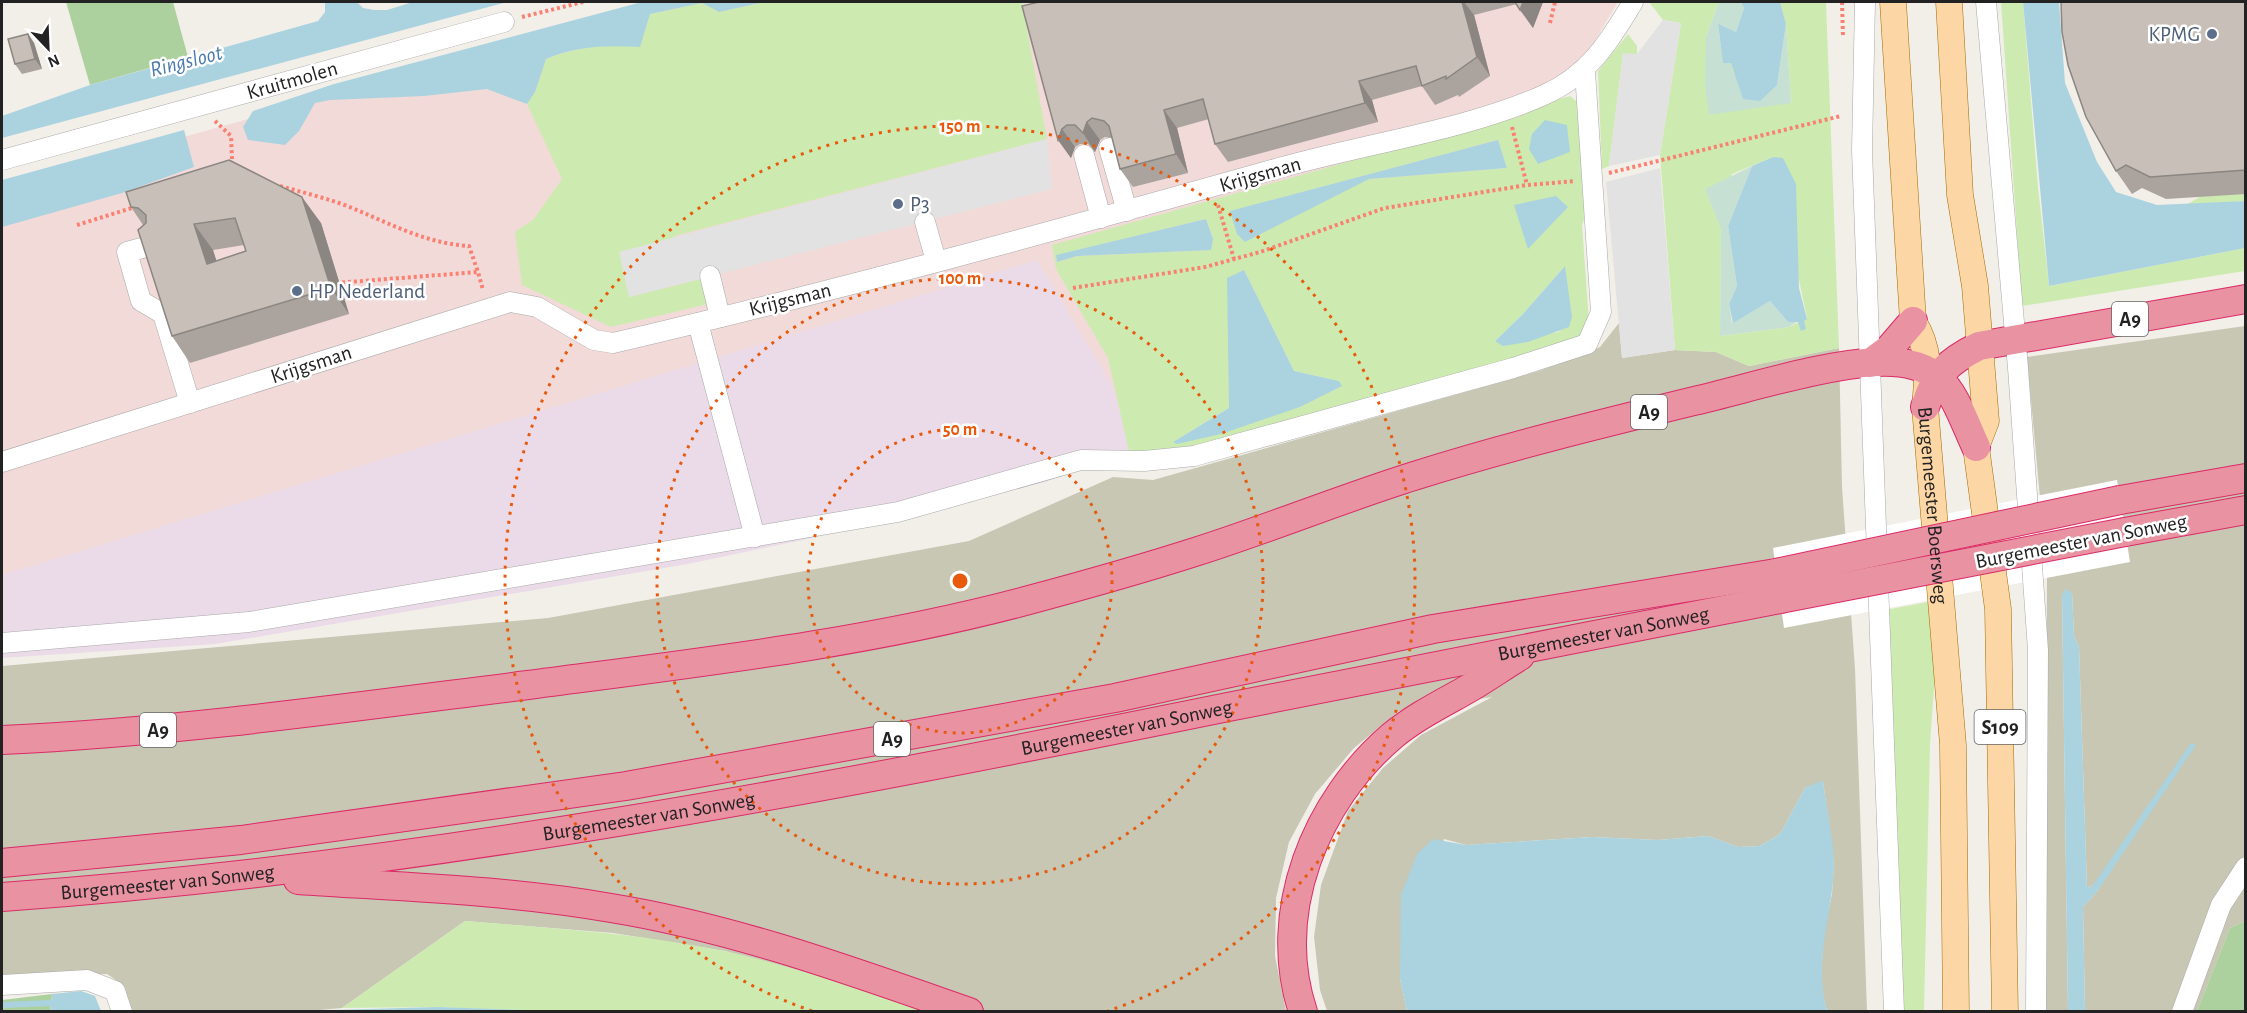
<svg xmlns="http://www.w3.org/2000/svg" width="2247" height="1013" font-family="'Alegreya Sans',sans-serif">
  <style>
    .commercial { fill: #f2dad9 }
    .industrial { fill: #ebdbe8 }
    .construction { fill: #c7c7b4 }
    .grass { fill: #cdebb0; fill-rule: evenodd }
    .forest { fill: #add19e }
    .wetland { fill: #c6e0d4 }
    .parking { fill: #e2e2e2 }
    .water { fill: #aad3df }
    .pier { fill: #fff }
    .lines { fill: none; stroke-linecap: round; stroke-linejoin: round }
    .stream { stroke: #aad3df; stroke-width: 6 }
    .minor-casing { stroke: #a9a9a9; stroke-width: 21 }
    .major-casing { stroke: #a06b00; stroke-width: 27 }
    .highway-casing { stroke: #dc2a67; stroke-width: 30 }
    .path { stroke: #fa8072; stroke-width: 4; stroke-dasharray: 3 3; stroke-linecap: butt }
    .minor { stroke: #fff; stroke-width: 20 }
    .major { stroke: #fcd6a4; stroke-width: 26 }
    .highway { stroke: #e892a2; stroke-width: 28 }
    .highway-bridge-casing { stroke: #dc2a67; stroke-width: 30; stroke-linecap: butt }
    .highway-bridge { stroke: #e892a2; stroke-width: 28 }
    .wall { fill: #aba49e; fill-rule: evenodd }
    .shaded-wall { fill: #8b8681 }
    .building { fill: #c7bfb8; stroke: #8b8681; stroke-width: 1.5; fill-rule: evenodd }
    .ring { fill: none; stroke: #e8590c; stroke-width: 3; stroke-dasharray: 3 6 }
    .service-dot { fill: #5c6f8a; stroke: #fff; stroke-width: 2 }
    .labels { text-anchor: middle; stroke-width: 5; stroke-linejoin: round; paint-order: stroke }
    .shield { fill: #fff; stroke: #646464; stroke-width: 1.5 }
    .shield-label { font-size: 20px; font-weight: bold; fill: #222 }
    .service-label { font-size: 21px; fill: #4e5e75; stroke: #fff; text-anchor: start }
    .street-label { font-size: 21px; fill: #222; stroke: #fff }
    .water-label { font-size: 22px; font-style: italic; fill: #4a7aab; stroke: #fff }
    .centre { fill: #e8590c; stroke: #fff; stroke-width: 3 }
    .ring-label { font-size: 18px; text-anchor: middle; font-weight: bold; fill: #e8590c; stroke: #fff; stroke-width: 5; stroke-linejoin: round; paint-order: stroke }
  </style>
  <rect width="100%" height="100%" fill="#f2efe9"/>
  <polygon class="commercial" points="686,2 1618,2 1546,123 1231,404 2,575 2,188 522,42"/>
  <polygon class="industrial" points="1037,260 1110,382 1138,448 1045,482 893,521 688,564 215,644 2,658 2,575"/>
  <g class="construction">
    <polygon points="1619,323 1622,358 1675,350 1716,352 1749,366 1839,348 1842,487 1855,669 1867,1011 1827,1011 1821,988 1823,939 1832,894 1834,864 1823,781 1805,788 1780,834 1760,846 1738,847 1708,836 1658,840 1592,837 1466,845 1444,839 1400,979 1407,1011 1327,1011 1320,990 1314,937 1321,885 1348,811 1383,768 1421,735 1492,697 1399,711 1354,748 1315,794 1289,842 1276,898 1275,956 1286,1011 921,1011 856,988 725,951 613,933 465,921 342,1008 297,1012 129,1011 125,992 116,980 107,974 2,976 2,666 548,618 969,541 1113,477 1153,480 1539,371 1600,347"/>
    <polygon points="2245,326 2245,921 2230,928 2197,1011 2085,1011 2083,907 2099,889 2093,885 2087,888 2079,647 2074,636 2072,593 2062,596 2068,1011 2045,1011 2047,573 2027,357"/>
  </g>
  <g class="grass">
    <path d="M764,2H1022L1047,139L675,236L629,297L701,279L708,304L611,327L522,285L515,232L533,220L562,179L527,104L535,92L546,59C575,46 608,45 640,46L650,14L702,3L719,12Z"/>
    <path d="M1649,2H1719L1706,37L1791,103L1786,25L1780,2H1826L1839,348L1749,366L1716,352L1675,350L1660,155L1681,23L1663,20ZM1773,157L1807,318L1789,327L1720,336L1721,228L1732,174Z"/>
    <polygon points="2001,2 2023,2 2038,187 2049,286 2245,248 2245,271 2022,306"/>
    <polygon points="1628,34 1637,46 1637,55 1623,54 1609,166 1602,169 1598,71"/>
    <path d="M1570,96L1583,107L1589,205L1582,225L1589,322L1575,344L1191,450L1129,452L1108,358L1056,269L1052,245L1482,124L1519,117L1546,103ZM1498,140L1507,168L1369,179L1237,234L1231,211ZM1206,219L1213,239L1210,250L1077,256L1058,262L1057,255ZM1564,267L1559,332L1495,341L1522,315ZM1244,270L1294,371L1339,381L1300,407L1173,442L1229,408Z"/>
    <polygon points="2245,170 2245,201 2186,205"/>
    <polygon points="1934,601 1936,659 1930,744 1924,1011 1904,1011 1885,610"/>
    <path d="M465,921C551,928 638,933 724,951C790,965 857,988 921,1011L551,1012L437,1007L342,1008Z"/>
  </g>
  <g class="forest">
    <polygon points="66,2 173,2 188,57 90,85"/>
    <polygon points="2245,921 2245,1011 2197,1011 2230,928"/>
    <polygon points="52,994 50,1011 2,1011 2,1000"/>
  </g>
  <g class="wetland">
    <polygon points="1719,2 1741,2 1744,8 1736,32 1718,25 1723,62 1731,63 1733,73 1777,85 1786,24 1791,103 1709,115 1705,84 1706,37"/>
    <polygon points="1752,166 1728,226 1737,286 1729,304 1732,323 1770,301 1788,322 1798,321 1789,327 1720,336 1721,229 1705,189"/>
  </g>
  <g class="parking">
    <polygon points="1663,20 1681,23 1660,155 1609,166 1623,53 1637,54"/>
    <polygon points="1047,139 1052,189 629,297 619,252"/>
    <polygon points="1660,168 1675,350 1622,358 1606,182"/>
  </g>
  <g class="water">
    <polygon points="325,2 357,2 363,8 374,10 387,10 413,2 507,2 2,138 2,116 90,85 318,21 325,12"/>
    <path d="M642,2H764L719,12L702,3L650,14L640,47C608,45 574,46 546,59L535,92L527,104L487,89L424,96L330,100L315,103L299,131L285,145L248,140L243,127L253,111L334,84Z"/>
    <polygon points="1741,2 1780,2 1786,24 1777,85 1760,101 1743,99 1731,63 1723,63 1718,24 1736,32 1744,8"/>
    <polygon points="2023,2 2059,2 2065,83 2097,162 2116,192 2157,205 2245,201 2245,248 2049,286"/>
    <polygon points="1545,120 1567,125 1570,152 1538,164 1529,149 1532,134"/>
    <polygon points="184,130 194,167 122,193 2,227 2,180"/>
    <polygon points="1498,140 1507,168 1369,179 1245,242 1237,234 1230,211"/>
    <polygon points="1773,157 1783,158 1796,184 1799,288 1807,319 1804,321 1806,329 1801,331 1798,322 1788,322 1770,301 1733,323 1729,304 1737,286 1728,226 1752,166"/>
    <polygon points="1556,196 1568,207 1528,249 1514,205"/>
    <polygon points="1206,219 1213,239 1211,250 1077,256 1057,262 1056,255"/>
    <polygon points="1565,266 1572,317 1569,327 1528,342 1503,346 1495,341 1522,315"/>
    <polygon points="1244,270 1294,371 1339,381 1342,386 1300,407 1221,434 1177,444 1173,442 1229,408 1227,278"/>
    <polygon points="2064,589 2072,593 2074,636 2079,647 2087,888 2093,885 2191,743 2196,745 2099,889 2083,907 2085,1012 2068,1011 2062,596"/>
    <path d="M1823,780C1826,808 1834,839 1834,867C1832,918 1813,960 1827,1011H1407L1400,979L1401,895L1417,854L1433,839L1466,845L1592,837L1658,840L1708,836L1738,847L1760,846L1780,834L1805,788Z"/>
    <polygon points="81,991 95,996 101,1011 50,1011 52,994"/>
    <polygon points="437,1007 551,1011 297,1011"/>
  </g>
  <polygon class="pier" points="2117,480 2130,562 1784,628 1773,548"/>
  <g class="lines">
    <polyline class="stream" points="2,1005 51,1003"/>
    <g class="minor-casing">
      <g id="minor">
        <polyline points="1865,2 1862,150 1894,1012"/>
        <polyline points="1986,2 2018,368 2038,650 2036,1012"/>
        <polyline points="1109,148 1127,211"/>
        <polyline points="1084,155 1101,218"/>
        <polyline points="2,160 504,22"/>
        <polyline points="925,222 936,261"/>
        <polyline points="153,245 127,252 141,301 163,314 190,403"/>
        <polyline points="710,276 720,317"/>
        <polyline points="698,323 755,537"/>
        <path d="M2,462L510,302L537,307L594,340L613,343C836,291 1058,230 1279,168C1363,144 1466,130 1544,95C1589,75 1609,42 1633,2"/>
        <polyline points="2,643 249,622 898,512 1081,460 1144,461 1194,456 1513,368 1587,344 1601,312 1585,72"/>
        <polyline points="2,985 87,980 115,991 122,1012"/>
        <polyline points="2182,1012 2221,905 2246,867"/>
      </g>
    </g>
    <g class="major-casing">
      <g id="major">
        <path id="s1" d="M1893,2L1913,321C1931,350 1928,374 1925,407L1953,745L1956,1012"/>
        <polyline points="1949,2 1960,195 1975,286 1986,421 1976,447 1998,609 2005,1012"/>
      </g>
    </g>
    <g class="highway-casing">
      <g id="highway">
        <polyline points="1870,363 1889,349 1913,321"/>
        <path d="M1925,407C1936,373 1947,362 1979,346L2246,299"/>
        <polyline points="2120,500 2246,478"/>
        <polyline points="2125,532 2246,510"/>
        <path d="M2,740C178,732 353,707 528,685C695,663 865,644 1029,600C1085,585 1142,569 1198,551C1270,528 1341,499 1414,476C1506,447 1600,424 1694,401C1750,388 1821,365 1877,362C1946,359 1952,394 1976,447"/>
        <polyline points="2,863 241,840 626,786 1115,698 1433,629 1776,573"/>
        <path d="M298,880C402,887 508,890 611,908C734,928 851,971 969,1012"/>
        <path id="s2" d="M2,897C415,868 823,789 1228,707C1412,670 1596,635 1780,599"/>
        <path d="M1303,1012C1270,912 1316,801 1392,736C1415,717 1441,704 1466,690C1485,679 1502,667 1520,656"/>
      </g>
    </g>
    <g class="path">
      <polyline points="1842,2 1843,37"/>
      <polyline points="522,17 583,2"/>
      <polyline points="1550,23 1555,2"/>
      <polyline points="215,121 231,136 232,159"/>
      <polyline points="1512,127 1527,185"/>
      <polyline points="1609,173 1841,116"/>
      <path d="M280,186C301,192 322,197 342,204C386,221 422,243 469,246L478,272"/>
      <polyline points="1218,205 1234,259"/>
      <polyline points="77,225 135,207"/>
      <polyline points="336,283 478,272 483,290"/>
      <polyline points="1073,288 1205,267 1260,252 1385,208 1527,185 1575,181"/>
    </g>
    <use href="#minor" class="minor"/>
    <use href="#major" class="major"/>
    <use href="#highway" class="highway"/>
    <g class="highway-bridge-casing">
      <g id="highway-bridge">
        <polyline points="1776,573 2120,500"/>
        <polyline points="1780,599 2125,532"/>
      </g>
    </g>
    <use href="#highway-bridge" class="highway-bridge"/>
  </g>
  <g class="wall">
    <polygon points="1039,2 1543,2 1533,28 1517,4 1474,15 1490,76 1459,97 1458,95 1435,105 1422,86 1372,100 1378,122 1228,162 1215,144 1209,119 1177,128 1188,173 1133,187 1120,169 1112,138 1105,137 1100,140 1095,152 1088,144 1080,144 1075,147 1071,158 1058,140"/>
    <polygon points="2246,2 2246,194 2166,199 2142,188 2132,194 2116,171"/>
    <polygon points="28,34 34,43 42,69 22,74 15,64"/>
    <path d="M126,192L321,223L349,314L190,363L172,336L143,225L131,207ZM244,245L246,251L216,261L213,250Z"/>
  </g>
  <g class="shaded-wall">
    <polygon points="1462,2 1464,2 1474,15 1490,76 1477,57"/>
    <polygon points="1523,2 1543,2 1533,28 1520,10"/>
    <polygon points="28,34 34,43 42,69 35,59"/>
    <polygon points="1359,81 1372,100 1378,122 1365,103"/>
    <polygon points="1164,110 1177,128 1188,173 1176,154"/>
    <polygon points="1087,122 1100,140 1095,152 1083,133"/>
    <polygon points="1062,129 1075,147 1071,158 1058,140"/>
    <polygon points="302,197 321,223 349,314 331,288"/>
    <polygon points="194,224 213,250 226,290 207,264"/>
  </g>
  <g class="building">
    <polygon points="1039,2 1462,2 1477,57 1446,79 1446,76 1422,86 1416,66 1359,81 1365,103 1215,144 1203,99 1164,110 1176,154 1120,169 1109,126 1104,121 1092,118 1087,122 1083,133 1075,125 1067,125 1062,129 1058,140 1022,6"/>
    <polygon points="1515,2 1523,2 1520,10"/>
    <polygon points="2061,2 2246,2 2246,170 2150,177 2126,165 2116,171 2086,117 2068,65 2062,32"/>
    <polygon points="28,34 35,59 15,64 8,39"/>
    <path d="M229,160L302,197L331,288L172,336L138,230L146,223V215L138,208L131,207L126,192ZM235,218L246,251L207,264L194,224Z"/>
  </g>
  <g class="ring">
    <circle cx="960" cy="581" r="152"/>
    <circle cx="960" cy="581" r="303"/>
    <path d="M812 1011A455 455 0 1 1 1108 1011"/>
  </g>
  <g class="service-dot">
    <circle cx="2212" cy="34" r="6"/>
    <circle cx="898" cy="204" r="6"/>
    <circle cx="297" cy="291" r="6"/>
  </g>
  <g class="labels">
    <g class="shield">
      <rect x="2112" y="302" width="36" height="34" rx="4.5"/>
      <rect x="1631" y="395" width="36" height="34" rx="4.5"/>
      <rect x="1974.5" y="710" width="51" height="34" rx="4.5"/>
      <rect x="140" y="713" width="36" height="34" rx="4.5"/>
      <rect x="874" y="722" width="36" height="34" rx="4.5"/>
    </g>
    <g class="shield-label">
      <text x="2130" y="326">A9</text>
      <text x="1649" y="419">A9</text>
      <text x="2000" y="734">S109</text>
      <text x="158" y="737">A9</text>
      <text x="892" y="746">A9</text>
    </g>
    <g class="service-label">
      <text x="2200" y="41" text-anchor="end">KPMG</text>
      <text x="910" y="211">P3</text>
      <text x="309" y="298">HP Nederland</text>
    </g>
    <g class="street-label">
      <text transform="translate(292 80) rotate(-16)" y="7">Kruitmolen</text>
      <text transform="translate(1260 174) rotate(-16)" y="7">Krijgsman</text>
      <text transform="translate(790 299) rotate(-14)" y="7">Krijgsman</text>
      <text transform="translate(311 364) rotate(-18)" y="7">Krijgsman</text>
      <text dy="7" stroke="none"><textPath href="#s1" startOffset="507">Burgemeester Boersweg</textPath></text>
      <text transform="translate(2081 541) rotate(-11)" y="7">Burgemeester van Sonweg</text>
      <text dy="7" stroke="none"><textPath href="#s2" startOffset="1624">Burgemeester van Sonweg</textPath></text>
      <text dy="7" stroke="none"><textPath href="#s2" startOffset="1138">Burgemeester van Sonweg</textPath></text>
      <text dy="7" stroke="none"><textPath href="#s2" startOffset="652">Burgemeester van Sonweg</textPath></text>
      <text dy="7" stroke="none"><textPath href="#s2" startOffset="166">Burgemeester van Sonweg</textPath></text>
    </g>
    <g class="water-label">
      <text transform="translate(186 60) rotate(-14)" y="8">Ringsloot</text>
    </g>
  </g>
  <circle cx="960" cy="581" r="9" class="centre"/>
  <g class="ring-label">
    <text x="960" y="132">150 m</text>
    <text x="960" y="284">100 m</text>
    <text x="960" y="435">50 m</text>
  </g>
  <rect width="2247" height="1013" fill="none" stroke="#222222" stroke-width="6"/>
  <g transform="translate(48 48) rotate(157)" stroke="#ffffff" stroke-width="4.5" paint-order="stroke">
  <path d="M0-4.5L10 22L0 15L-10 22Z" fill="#222222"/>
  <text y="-9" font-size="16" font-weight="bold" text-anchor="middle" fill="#222222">N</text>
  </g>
</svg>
